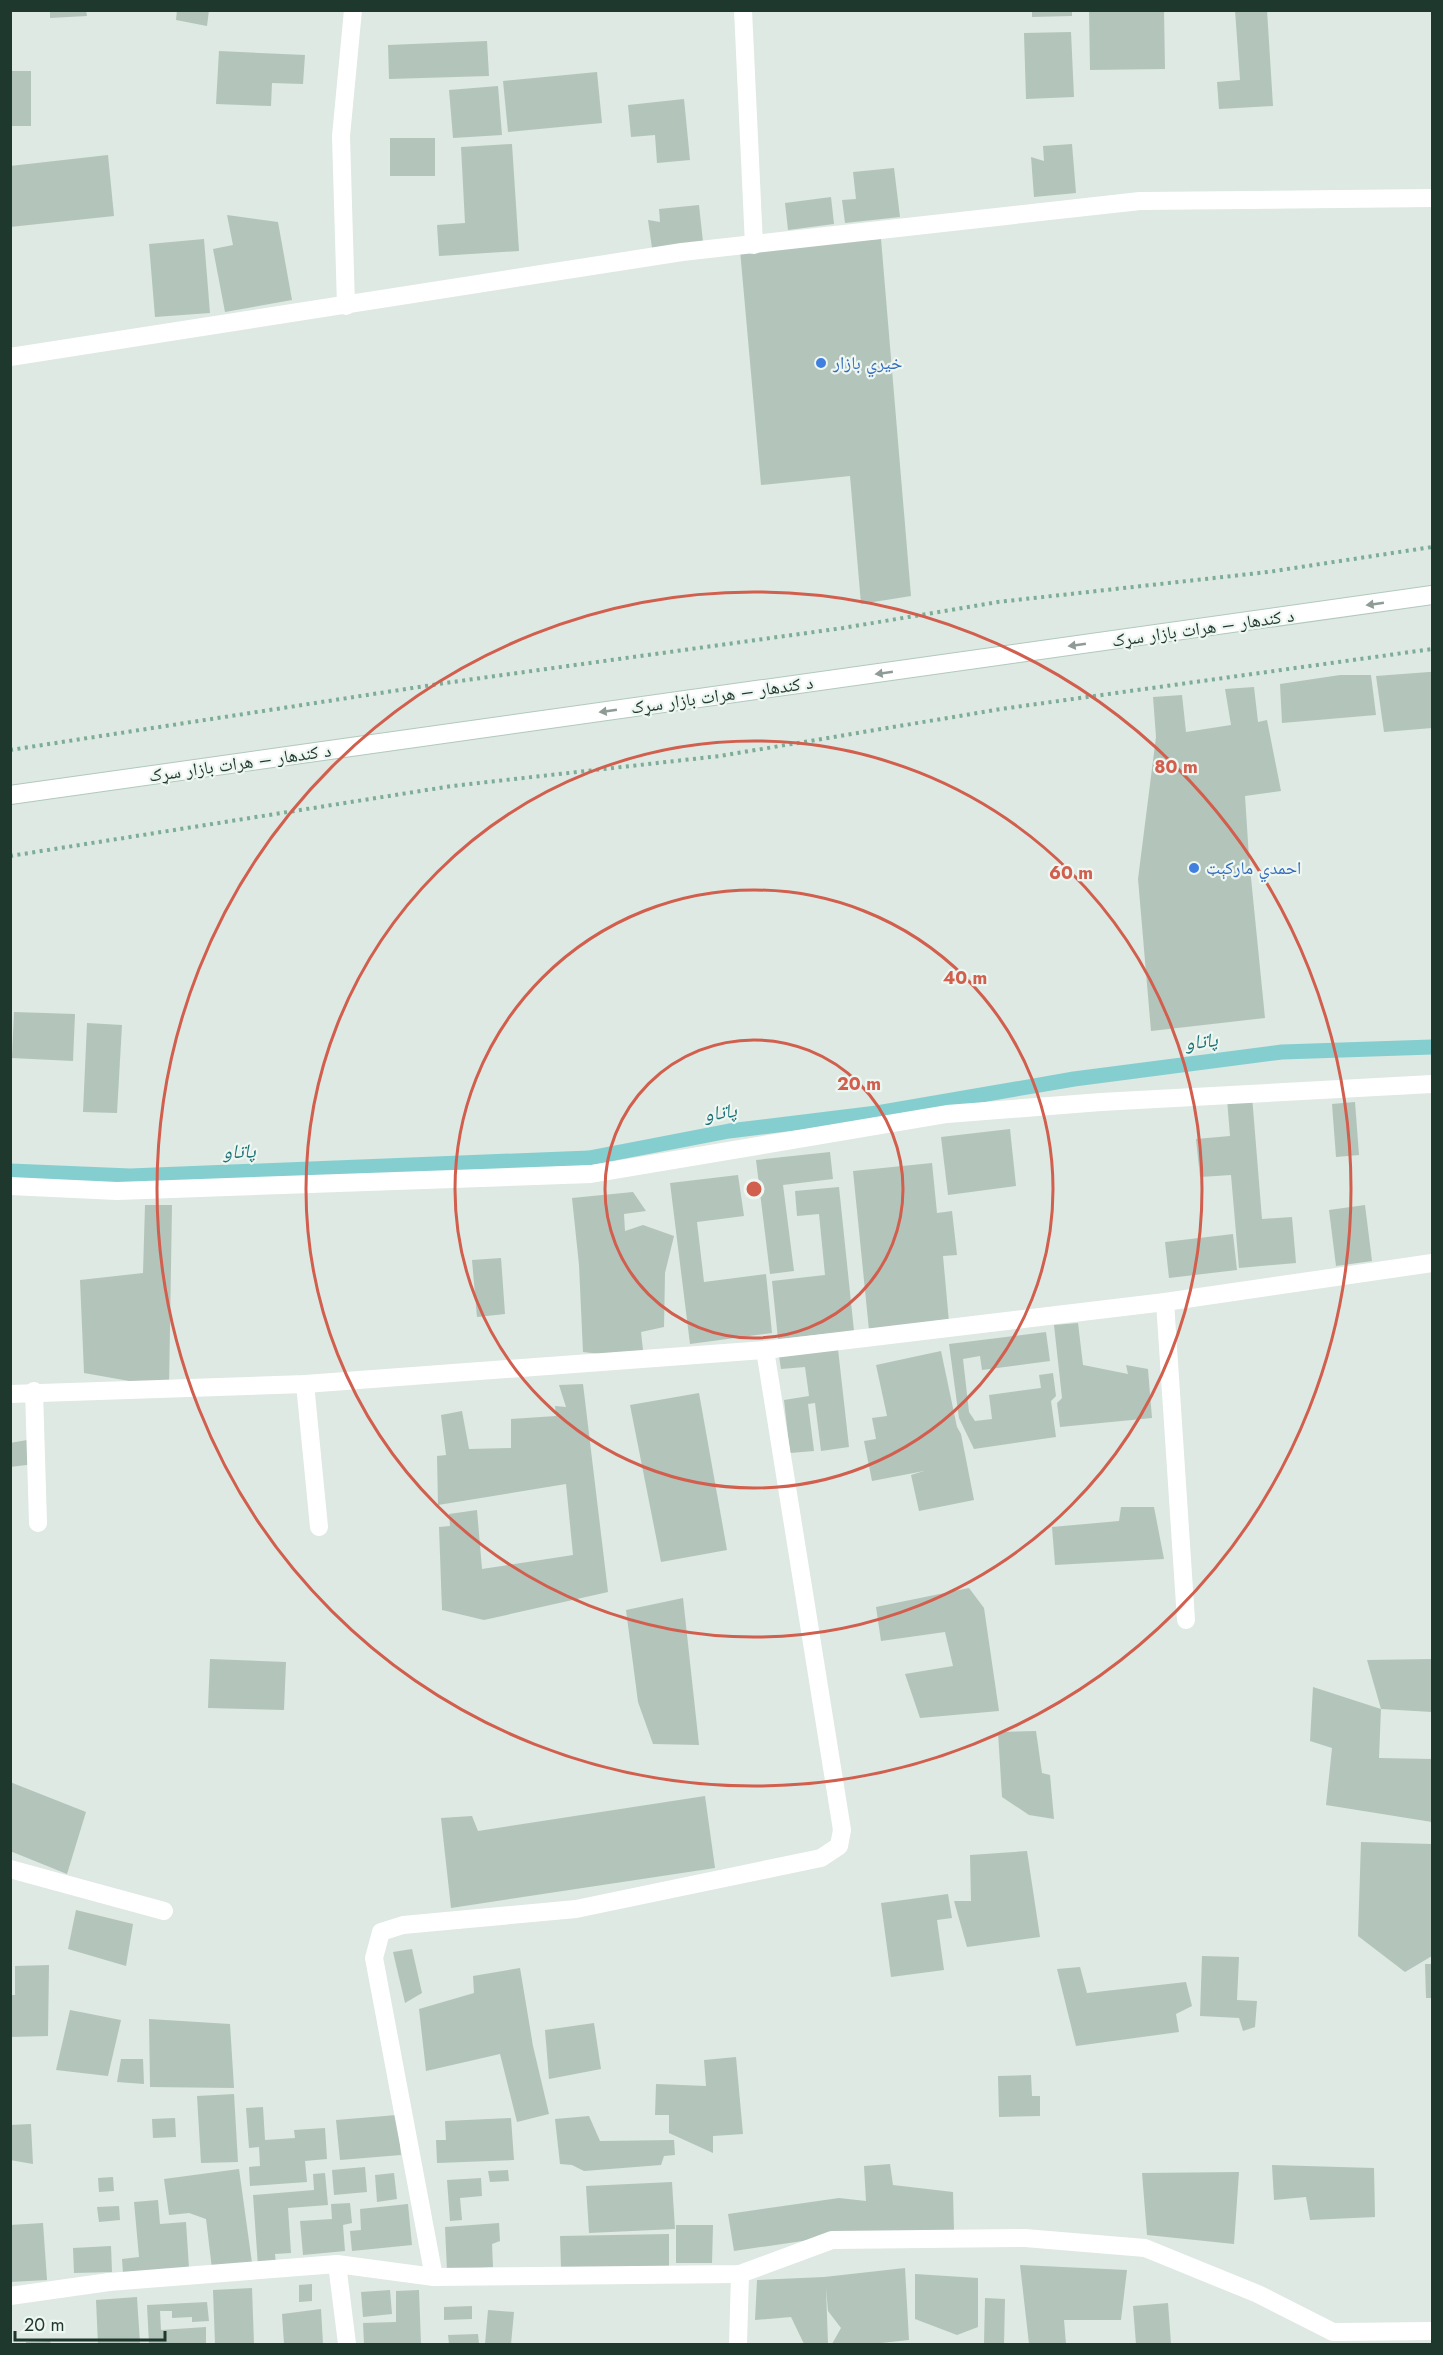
<svg xmlns="http://www.w3.org/2000/svg" width="1443" height="2355" font-family="Jost,'Noto Naskh Arabic',sans-serif">
  <style>
    .lines { fill: none; stroke-linecap: round; stroke-linejoin: round }
    .stream { stroke: #84ced0; stroke-width: 15 }
    .building { fill: #b3c4bb }
    .secondary-casing { stroke: #b1c9bd; stroke-width: 20 }
    .path { stroke: #7dad98; stroke-width: 4; stroke-dasharray: 3 4.5; stroke-linecap: butt }
    .service { stroke: #fff; stroke-width: 18 }
    .minor { stroke: #fff; stroke-width: 18 }
    .secondary { stroke: #fff; stroke-width: 18 }
    .oneway { fill: #8f9c96 }
    .ring { fill: none; stroke: #d25e4d; stroke-width: 3 }
    .shop-dot { fill: #3f7fe0; stroke: #edf6f1; stroke-width: 2 }
    .labels { text-anchor: middle; stroke-width: 4.5; stroke-linejoin: round; paint-order: stroke }
    .shop-label { font-size: 18px; fill: #366cbe; stroke: #edf6f1; text-anchor: start }
    .street-label { font-size: 18px; fill: #1f382e; stroke: #edf6f1 }
    .water-label { font-size: 20px; font-style: italic; fill: #1a7074; stroke: #edf6f1 }
    .centre { fill: #d25e4d; stroke: #edf6f1; stroke-width: 3 }
    .ring-label { font-size: 18px; text-anchor: middle; font-weight: bold; fill: #d25e4d; stroke: #edf6f1; stroke-width: 4.5; stroke-linejoin: round; paint-order: stroke }
  </style>
  <rect width="100%" height="100%" fill="#dde9e2"/>
  <g class="lines">
    <polyline class="stream" points="10,1171 130,1176 589,1158 729,1131 877,1113 1074,1079 1282,1052 1432,1047"/>
  </g>
  <g class="building">
    <polygon points="50,10 86,10 87,16 50,18"/>
    <polygon points="177,10 209,10 207,26 176,20"/>
    <polygon points="1032,10 1072,10 1072,16 1032,17"/>
    <polygon points="1089,10 1164,10 1165,69 1090,70"/>
    <polygon points="1235,10 1267,10 1273,106 1219,109 1217,82 1240,80"/>
    <polygon points="1071,32 1074,97 1026,99 1024,33"/>
    <polygon points="487,41 489,76 389,79 388,45"/>
    <polygon points="219,51 305,55 303,84 272,83 271,106 216,104"/>
    <rect x="10" y="71" width="21" height="55"/>
    <polygon points="597,72 602,123 508,132 503,81"/>
    <polygon points="498,86 502,135 453,138 449,90"/>
    <polygon points="684,99 690,160 657,163 655,135 631,137 628,105"/>
    <rect x="390" y="138" width="45" height="38"/>
    <polygon points="512,144 519,251 439,256 437,225 465,223 461,147"/>
    <polygon points="1072,144 1076,193 1034,197 1031,157 1044,161 1043,146"/>
    <polygon points="108,155 114,216 10,227 10,166"/>
    <polygon points="894,168 900,217 845,223 842,200 856,199 853,172"/>
    <polygon points="831,197 834,224 788,230 785,203"/>
    <polygon points="699,205 703,242 652,248 648,220 660,222 659,209"/>
    <polygon points="227,215 278,222 292,300 225,312 213,249 233,245"/>
    <polygon points="204,239 210,313 155,317 149,244"/>
    <polygon points="881,239 911,596 861,604 850,476 761,485 740,250"/>
    <polygon points="1429,672 1432,672 1432,728 1384,732 1376,676"/>
    <polygon points="1340,675 1371,675 1376,715 1282,723 1280,684"/>
    <polygon points="1254,687 1258,722 1267,720 1281,791 1245,796 1249,858 1265,1018 1151,1031 1138,879 1156,737 1153,697 1182,695 1186,732 1231,725 1225,689"/>
    <polygon points="14,1012 75,1014 73,1061 12,1058"/>
    <polygon points="87,1023 122,1025 117,1113 83,1112"/>
    <polygon points="1252,1096 1262,1219 1292,1217 1296,1263 1239,1268 1231,1175 1200,1177 1196,1139 1230,1136 1227,1099"/>
    <polygon points="1355,1102 1359,1155 1336,1157 1332,1104"/>
    <polygon points="1010,1129 1016,1186 948,1195 941,1137"/>
    <polygon points="830,1152 833,1179 783,1185 794,1271 770,1274 756,1160"/>
    <polygon points="932,1163 937,1213 952,1211 957,1255 943,1256 949,1322 869,1330 853,1171"/>
    <polygon points="738,1175 744,1216 697,1222 704,1282 766,1274 772,1333 690,1344 670,1183"/>
    <polygon points="839,1187 854,1331 778,1339 772,1281 825,1275 819,1214 797,1216 795,1191"/>
    <polygon points="633,1192 646,1211 624,1214 625,1231 643,1225 674,1236 665,1273 664,1327 641,1332 644,1359 583,1352 579,1265 572,1198"/>
    <polygon points="145,1205 172,1205 169,1388 84,1373 80,1280 143,1273"/>
    <polygon points="1365,1205 1372,1261 1336,1266 1329,1210"/>
    <polygon points="1233,1234 1237,1270 1169,1278 1165,1242"/>
    <polygon points="501,1258 505,1314 477,1317 472,1260"/>
    <polygon points="1078,1323 1083,1365 1128,1374 1126,1365 1148,1369 1152,1418 1060,1427 1057,1403 1062,1398 1054,1325"/>
    <polygon points="1046,1332 1050,1361 982,1370 980,1356 963,1359 969,1412 975,1421 992,1419 989,1395 1041,1388 1039,1375 1053,1373 1056,1396 1051,1401 1056,1437 974,1449 959,1418 949,1344"/>
    <polygon points="838,1349 849,1447 821,1451 815,1403 808,1404 814,1451 790,1453 784,1400 809,1396 805,1367 781,1369 779,1356"/>
    <polygon points="941,1351 957,1427 961,1434 974,1500 919,1511 911,1475 924,1471 872,1481 864,1441 876,1439 872,1418 887,1416 876,1365"/>
    <polygon points="583,1384 608,1592 484,1620 442,1610 439,1527 450,1526 449,1514 477,1510 482,1569 573,1555 566,1484 438,1505 437,1456 446,1455 441,1415 462,1411 469,1449 511,1448 511,1419 556,1416 555,1406 566,1407 559,1385"/>
    <polygon points="699,1393 727,1550 661,1562 630,1405"/>
    <polygon points="33,1439 35,1464 10,1467 10,1443"/>
    <polygon points="1121,1507 1154,1507 1164,1559 1055,1565 1052,1527 1119,1521"/>
    <polygon points="969,1588 984,1608 999,1711 920,1718 905,1674 953,1666 945,1632 881,1641 876,1607"/>
    <polygon points="683,1598 699,1745 653,1744 638,1702 626,1610"/>
    <polygon points="210,1659 286,1662 284,1710 208,1708"/>
    <polygon points="1432,1659 1432,1712 1381,1709 1367,1660"/>
    <polygon points="1313,1687 1381,1709 1379,1758 1432,1759 1432,1822 1326,1805 1332,1748 1310,1741"/>
    <polygon points="1036,1731 1042,1773 1050,1775 1054,1819 1029,1815 1002,1797 998,1732"/>
    <polygon points="10,1782 86,1812 67,1874 10,1851"/>
    <polygon points="705,1796 715,1868 451,1908 441,1818 472,1816 478,1831"/>
    <polygon points="1361,1842 1432,1844 1432,1956 1405,1972 1358,1936"/>
    <polygon points="1027,1851 1040,1937 967,1947 954,1901 971,1901 970,1855"/>
    <polygon points="948,1894 952,1918 937,1920 944,1970 891,1977 881,1903"/>
    <polygon points="76,1910 133,1924 126,1966 68,1949"/>
    <polygon points="412,1949 422,1993 405,2003 393,1952"/>
    <polygon points="1202,1956 1239,1957 1237,2000 1257,2001 1255,2027 1243,2031 1239,2018 1200,2016"/>
    <polygon points="1425,1964 1432,1964 1432,1998 1426,1998"/>
    <polygon points="49,1965 48,2036 10,2037 10,1995 15,1995 15,1966"/>
    <polygon points="1080,1967 1087,1993 1186,1982 1192,2006 1176,2014 1179,2032 1076,2046 1057,1969"/>
    <polygon points="520,1968 533,2046 549,2114 517,2122 500,2054 426,2071 419,2009 474,1993 473,1976"/>
    <polygon points="70,2010 121,2020 108,2076 56,2070"/>
    <polygon points="149,2019 230,2024 234,2088 150,2087"/>
    <polygon points="594,2023 601,2069 549,2079 545,2030"/>
    <polygon points="736,2057 743,2134 713,2136 713,2153 669,2133 669,2115 655,2115 656,2084 706,2086 704,2060"/>
    <polygon points="121,2059 143,2059 144,2084 117,2082"/>
    <polygon points="1031,2075 1032,2096 1040,2096 1040,2116 999,2117 998,2076"/>
    <polygon points="234,2094 238,2162 201,2163 197,2096"/>
    <polygon points="263,2107 265,2140 295,2138 294,2130 325,2128 327,2159 305,2161 307,2182 250,2186 249,2167 260,2166 259,2147 249,2148 246,2108"/>
    <polygon points="397,2115 401,2155 340,2160 336,2120"/>
    <polygon points="589,2116 600,2141 674,2140 675,2155 664,2156 661,2165 584,2171 572,2165 560,2164 555,2119"/>
    <polygon points="175,2118 176,2137 153,2138 152,2119"/>
    <polygon points="511,2118 514,2160 437,2163 436,2140 446,2140 445,2121"/>
    <polygon points="31,2124 33,2164 10,2160 10,2125"/>
    <polygon points="890,2164 893,2185 953,2192 954,2230 843,2235 734,2251 728,2214 839,2198 866,2201 864,2166"/>
    <polygon points="1272,2165 1374,2168 1375,2217 1310,2220 1306,2197 1274,2200"/>
    <polygon points="365,2167 367,2192 334,2195 332,2170"/>
    <polygon points="239,2169 252,2263 212,2269 206,2219 189,2213 169,2215 164,2179"/>
    <polygon points="508,2170 509,2181 490,2182 488,2171"/>
    <polygon points="1239,2172 1234,2244 1147,2235 1142,2173"/>
    <polygon points="325,2173 328,2205 288,2208 291,2253 275,2254 276,2264 258,2266 253,2195 314,2190 313,2174"/>
    <polygon points="394,2173 397,2199 377,2202 375,2175"/>
    <polygon points="113,2177 114,2191 99,2192 98,2178"/>
    <polygon points="481,2178 482,2196 460,2198 462,2220 450,2221 447,2180"/>
    <polygon points="672,2182 675,2229 589,2233 586,2186"/>
    <polygon points="158,2200 160,2224 186,2222 189,2268 123,2273 122,2259 139,2257 134,2202"/>
    <polygon points="350,2203 352,2223 343,2225 345,2251 303,2255 300,2221 332,2219 331,2204"/>
    <polygon points="408,2204 412,2245 352,2251 350,2231 361,2230 360,2209"/>
    <polygon points="119,2206 120,2220 99,2222 97,2207"/>
    <polygon points="43,2223 47,2280 10,2282 10,2225"/>
    <polygon points="499,2223 500,2241 492,2244 493,2267 447,2271 445,2227"/>
    <polygon points="676,2225 713,2225 712,2263 676,2263"/>
    <polygon points="669,2234 669,2266 561,2268 560,2236"/>
    <polygon points="111,2246 112,2272 74,2273 73,2248"/>
    <polygon points="1020,2265 1127,2270 1121,2320 1064,2320 1066,2344 1029,2344"/>
    <polygon points="905,2268 909,2340 872,2344 832,2344 841,2328 828,2311 826,2288 828,2344 804,2344 791,2317 755,2320 757,2280 824,2277"/>
    <polygon points="915,2274 978,2278 978,2327 957,2335 915,2319"/>
    <polygon points="312,2284 312,2301 299,2302 299,2285"/>
    <polygon points="252,2288 254,2344 215,2344 213,2290"/>
    <polygon points="390,2290 392,2314 363,2317 361,2292"/>
    <polygon points="419,2290 421,2344 364,2344 363,2323 396,2322 396,2291"/>
    <polygon points="137,2297 140,2344 98,2344 96,2300"/>
    <polygon points="985,2298 1005,2299 1004,2344 984,2344"/>
    <polygon points="207,2302 209,2321 192,2322 192,2317 172,2318 172,2311 160,2311 161,2330 206,2327 206,2344 149,2344 147,2305"/>
    <polygon points="1168,2303 1171,2344 1136,2344 1133,2306"/>
    <polygon points="472,2306 472,2319 444,2320 444,2307"/>
    <polygon points="321,2309 323,2344 284,2344 282,2314"/>
    <polygon points="488,2310 514,2312 511,2344 485,2344"/>
    <polygon points="478,2334 479,2344 449,2344 448,2335"/>
    <polygon points="50,2341 51,2344 26,2344 26,2342"/>
  </g>
  <g class="lines">
    <g class="secondary-casing">
      <polyline id="secondary" points="10,795 1432,595"/>
    </g>
    <g class="path">
      <polyline points="10,750 445,683 843,628 998,602 1268,572 1432,547"/>
      <polyline points="10,856 452,786 720,756 1001,709 1432,649"/>
    </g>
    <g class="service">
      <polyline points="743,10 754,245"/>
      <polyline points="346,306 341,136 353,10"/>
      <polyline points="10,357 682,252 1140,201 1432,198"/>
      <polyline points="10,1186 117,1191 591,1174 947,1114 1101,1102 1432,1084"/>
      <polyline points="305,1384 319,1527"/>
      <polyline points="34,1391 38,1523"/>
      <polyline points="10,1394 305,1384 765,1350 1165,1302 1432,1263"/>
      <polyline points="10,1869 164,1911"/>
      <polyline points="434,2277 374,1958 381,1932 403,1925 576,1909 821,1858 839,1846 842,1830 765,1350"/>
      <polyline points="10,2296 109,2282 337,2264 434,2277 740,2274 832,2240 1025,2238 1145,2248 1258,2294 1333,2332 1432,2331"/>
    </g>
    <g class="minor">
      <polyline points="1165,1302 1186,1620"/>
      <polyline points="337,2264 347,2344"/>
      <polyline points="738,2344 740,2274"/>
    </g>
    <use href="#secondary" class="secondary"/>
  </g>
  <defs><path id="oneway-solid" d="M-6-.8H1V-3.2L6.5 0L1 3.2V.8H-6Z" transform="scale(1.5)"/></defs>
  <g class="oneway">
    <use href="#oneway-solid" transform="translate(1375 604) rotate(172)"/>
    <use href="#oneway-solid" transform="translate(1077 645) rotate(172)"/>
    <use href="#oneway-solid" transform="translate(884 673) rotate(172)"/>
    <use href="#oneway-solid" transform="translate(608 711) rotate(172)"/>
  </g>
  <g class="ring">
    <circle cx="754" cy="1189" r="149"/>
    <circle cx="754" cy="1189" r="299"/>
    <circle cx="754" cy="1189" r="448"/>
    <circle cx="754" cy="1189" r="597"/>
  </g>
  <g class="shop-dot">
    <circle cx="821" cy="363" r="6"/>
    <circle cx="1194" cy="868" r="6"/>
  </g>
  <g class="labels">
    <g class="shop-label">
      <text x="833" y="369">خیري بازار</text>
      <text x="1206" y="874">احمدي مارکېټ</text>
    </g>
    <g class="street-label">
      <text transform="translate(1203 628) rotate(-8)" y="6">د کندهار – هرات بازار سړک</text>
      <text transform="translate(722 695) rotate(-8)" y="6">د کندهار – هرات بازار سړک</text>
      <text transform="translate(240 763) rotate(-8)" y="6">د کندهار – هرات بازار سړک</text>
    </g>
    <g class="water-label">
      <text transform="translate(1201 1041) rotate(-7)" y="7">پاتاو</text>
      <text transform="translate(720 1112) rotate(-9)" y="7">پاتاو</text>
      <text transform="translate(239 1151) rotate(-2)" y="7">پاتاو</text>
    </g>
  </g>
  <circle cx="754" cy="1189" r="9" class="centre"/>
  <g class="ring-label">
    <text x="1176" y="773">80 m</text>
    <text x="1071" y="879">60 m</text>
    <text x="965" y="984">40 m</text>
    <text x="859" y="1090">20 m</text>
  </g>
  <rect width="1443" height="2355" fill="none" stroke="#1f382e" stroke-width="24"/>
  <path d="M15 2331v9h150v-9" fill="none" stroke="#1f382e" stroke-width="3"/>
  <text x="24" y="2331" font-size="18" fill="#1f382e" stroke="#edf6f1" stroke-width="4.5" paint-order="stroke">20 m</text>
</svg>
